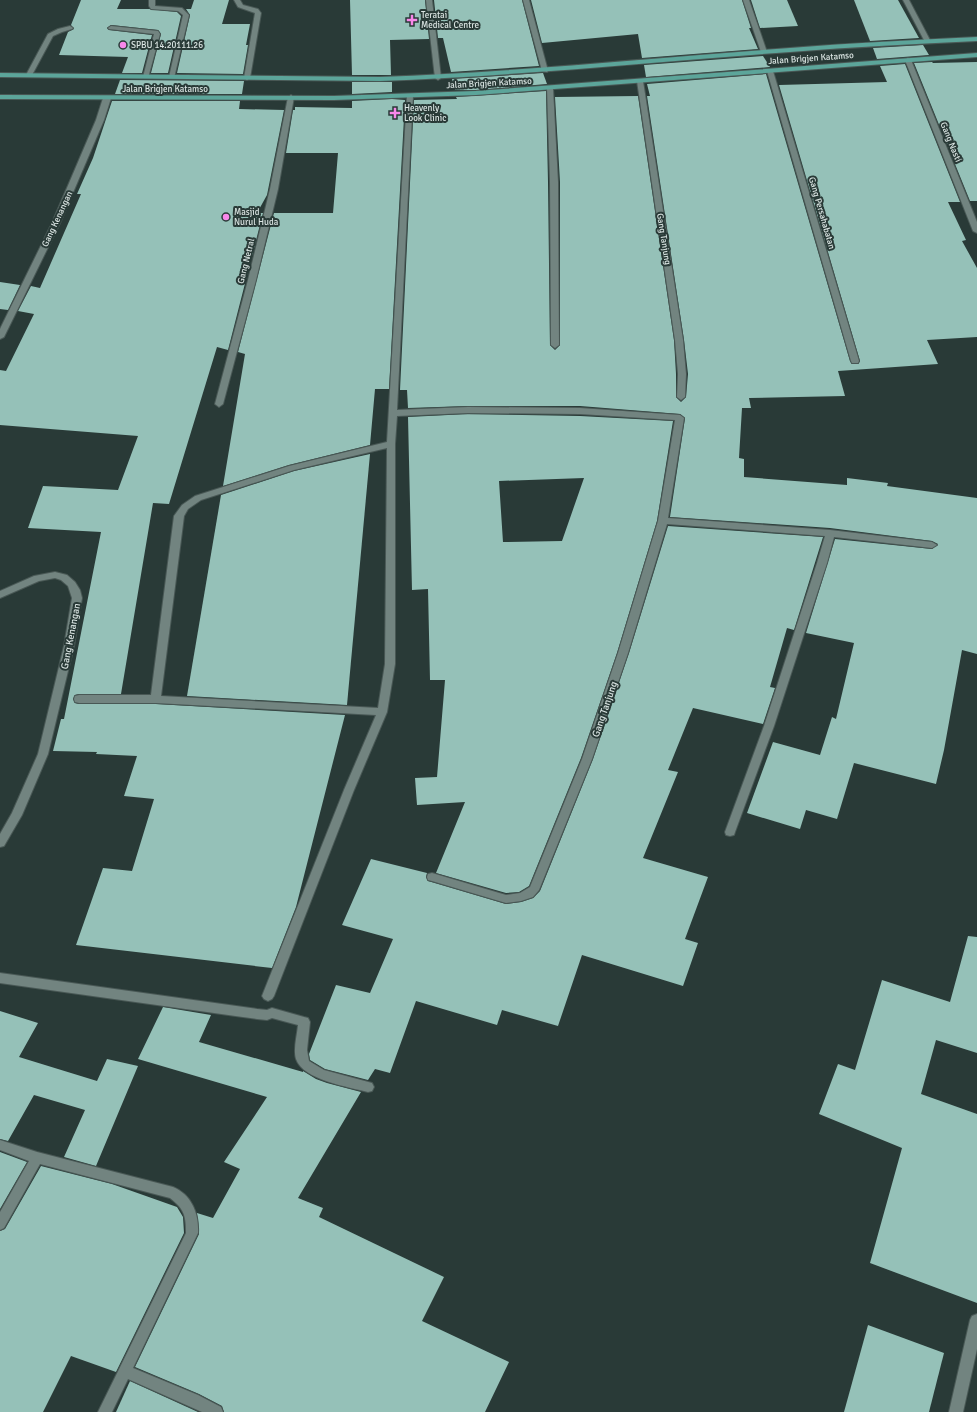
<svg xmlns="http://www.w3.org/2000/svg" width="977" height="1412" font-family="Signika,sans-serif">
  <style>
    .building { fill: #95c1b8; fill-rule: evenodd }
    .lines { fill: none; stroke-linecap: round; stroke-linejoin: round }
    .service-casing { stroke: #495855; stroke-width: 2 }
    .minor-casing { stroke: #495855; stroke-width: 2 }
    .primary-casing { stroke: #495855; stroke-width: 2 }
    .service { fill: #728480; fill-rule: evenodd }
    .minor { fill: #728480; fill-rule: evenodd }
    .primary { fill: #5ca59a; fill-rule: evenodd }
    .poi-dot { fill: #f888ea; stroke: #293a37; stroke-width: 1.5 }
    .labels { text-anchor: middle; stroke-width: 4; stroke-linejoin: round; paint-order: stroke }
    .far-poi-label { font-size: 9px; fill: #dae4e2; stroke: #293a37; text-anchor: start }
    .far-street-label { font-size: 9px; fill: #dae4e2; stroke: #293a37 }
    .street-label { font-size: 10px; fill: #dae4e2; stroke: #293a37 }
  </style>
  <rect width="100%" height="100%" fill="#293a37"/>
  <g class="building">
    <polygon points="81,0 121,0 117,9 149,9 177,12 181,16 168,73 151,73 161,34 158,30 111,25 107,28 109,30 152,35 142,73 122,73 128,57 59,55 68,32 74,29 71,25"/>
    <polygon points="194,0 229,0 222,24 250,24 246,45 248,45 243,74 177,73 190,15 186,9 191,9"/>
    <polygon points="350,0 425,0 429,39 390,40 391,75 352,75"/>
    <polygon points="434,0 522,0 539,66 451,72 443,38 438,38"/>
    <polygon points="531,0 742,0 751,28 749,28 758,49 642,58 638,34 542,43"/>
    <polygon points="751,0 787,0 798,26 760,28"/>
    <polygon points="854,0 898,0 919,38 870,41"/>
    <polygon points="923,45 929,55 877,59 873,48"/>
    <polygon points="763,56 770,67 646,77 644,65"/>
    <polygon points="932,62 933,63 977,62 977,201 970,201 914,63"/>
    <polygon points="905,64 960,202 948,202 966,240 962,241 977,268 977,337 927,340 938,364 838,371 845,396 749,398 751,408 742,408 739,458 744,459 744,477 847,485 847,478 888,483 887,486 977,498 977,654 962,650 944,750 936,784 854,763 837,819 806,810 800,829 747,813 773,742 820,755 832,717 836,719 854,643 806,633 835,539 932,549 938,544 932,541 830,528 670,517 685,418 680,414 580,406 468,406 408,408 407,390 400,390 414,100 457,99 456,97 546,91 548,182 550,345 555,350 560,345 560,182 555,97 638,96 674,340 676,374 676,397 681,402 686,397 688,374 684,340 647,96 650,96 647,84 766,74 850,361 852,364 858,364 860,361 779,85 887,82 880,66"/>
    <polygon points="543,73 547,84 476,90 455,90 452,79"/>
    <polygon points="120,80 244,81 242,94 115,94"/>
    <polygon points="352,82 392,82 392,92 352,94"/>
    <polygon points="392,99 405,100 389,389 375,389 370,445 289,465 223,486 245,354 238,352 274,213 333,213 338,153 286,153 293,110 295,110 295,107 352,108 352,101"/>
    <polygon points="112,101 240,101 239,109 284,110 267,195 257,213 263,213 228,350 217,347 169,504 153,503 121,694 79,694 75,695 73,699 75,703 79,704 156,704 345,715 296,907 272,968 76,945 103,868 132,871 154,799 124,796 137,756 96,754 97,752 53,751 61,719 64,719 101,532 28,528 43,486 118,490 138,436 0,425 0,370 6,371 34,314 18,311 31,286 40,288 81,194 77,194 93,158"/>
    <polygon points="0,282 20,285 8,310 0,309"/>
    <path d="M468,414L580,416L673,421L657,521L617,653L581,758L529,886L519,892L506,893L436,873L465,802L417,805L415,778L437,777L445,680H430L428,589L412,590L408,417ZM584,478L562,541L503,542L499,481Z"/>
    <polygon points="370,454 347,705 187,696 221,495 294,471"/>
    <polygon points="668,526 823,537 794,630 787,628 770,687 775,688 763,724 693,708 668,770 678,772 643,858 708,877 685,939 698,943 683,986 582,955 558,1026 502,1010 497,1025 416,1001 390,1073 375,1069 368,1080 325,1069 310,1060 309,1054 336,985 370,993 393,939 342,925 371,859 427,873 426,877 428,881 506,904 521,902 533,898 540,891 593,759 629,653"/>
    <polygon points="968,936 977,937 977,1053 936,1040 921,1094 977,1114 977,1303 870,1263 902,1148 819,1114 838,1064 855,1070 882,980 950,1002"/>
    <polygon points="163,1007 211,1015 199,1042 303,1072 303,1071 316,1079 327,1083 361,1092 298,1198 323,1208 319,1217 444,1277 422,1321 509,1362 485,1412 224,1412 222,1406 199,1394 135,1367 199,1234 197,1213 213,1218 240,1169 224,1162 267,1097 138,1059"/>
    <polygon points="0,1011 38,1023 19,1057 97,1081 107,1059 138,1066 96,1166 64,1157 85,1110 34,1095 8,1141 0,1139"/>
    <polygon points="0,1152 27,1162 0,1209"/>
    <polygon points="41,1166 112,1184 177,1207 183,1217 184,1233 116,1372 71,1356 43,1412 0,1412 0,1231 5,1229"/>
    <polygon points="868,1325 944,1353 929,1412 844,1412"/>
    <polygon points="130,1381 198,1412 116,1412"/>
  </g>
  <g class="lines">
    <g class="service-casing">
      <g id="service">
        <polygon points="70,26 73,28 72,29 62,32 53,36 32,75 27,76 26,75 48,34 58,29"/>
        <polygon points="111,26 158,31 160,34 148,78 143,77 154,34 109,29 108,28"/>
      </g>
    </g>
    <g class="minor-casing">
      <g id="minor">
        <polygon points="149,0 155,0 155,6 182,8 189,15 174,78 169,77 183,15 178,11 151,9 149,6"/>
        <polygon points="234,0 240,0 243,5 258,9 261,13 250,78 247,80 244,78 255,13 238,7"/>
        <polygon points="426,0 432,0 441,78 438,80 435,78"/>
        <polygon points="523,0 529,0 548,71 547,72 542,71"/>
        <polygon points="743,0 749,0 767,52 766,53 761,52"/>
        <polygon points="903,0 909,0 931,42 930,43 925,42"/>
        <polygon points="908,58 911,60 977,222 977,233 973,231 905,60"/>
        <polygon points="770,69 773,71 859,361 858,363 852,363 851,361 767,71"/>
        <polygon points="640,79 643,81 683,340 686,374 685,397 681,400 677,397 678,374 675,340 637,81"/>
        <polygon points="550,86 553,88 558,182 559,345 555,348 551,345 550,182 547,88"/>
        <path d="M410,94L413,96L397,410L468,407L580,408L680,415L684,418L668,518L830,530L932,542L937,545L932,548L834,537L827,563L774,726L735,832L734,835L730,836L726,835L725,832L764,726L817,563L825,536L667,524L628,653L592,759L539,890L533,897L521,901L506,903L432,881L428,880L427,877L428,874L432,873L506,895L520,893L530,887L582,759L618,653L658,521L675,420L580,414L468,413L397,416L395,444V664L387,712L354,790L274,996L272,999L268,1001L264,999L262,996L344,790L376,715L156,703H79L75,702L74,699L75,696L79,695H151L174,516L182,505L195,496L289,466L387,442L407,96ZM387,448L385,664L378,708L161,696L184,516L188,509L201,500L294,470Z"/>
        <polygon points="291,95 294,97 278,189 256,280 223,404 219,407 215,404 248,280 270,189 288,97"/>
        <polygon points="107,96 111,98 104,120 60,223 4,337 0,339 0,329 52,223 96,120 103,98"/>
        <polygon points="55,572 67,575 75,582 80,590 82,598 74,646 48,754 22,815 4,846 0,847 0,834 12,813 38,754 64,646 72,598 68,586 61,580 55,578 39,581 0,598 0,591 34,576"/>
        <path d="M0,973L257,1009L267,1010L272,1008L304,1017L308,1018L310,1022L307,1050L309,1061L324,1070L372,1083L374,1087L372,1091L368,1092C349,1087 303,1080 296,1059C293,1049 297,1036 298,1025L272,1018L267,1020L257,1019L0,983Z"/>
        <path d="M0,1140L37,1152L173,1187C192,1195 199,1214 198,1233L133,1368L198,1395L221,1407L223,1412H202L128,1379L112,1412H98L186,1233C186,1215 184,1209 170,1198L40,1164L4,1228L0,1230V1212L29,1161L0,1150Z"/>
        <polygon points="977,1314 977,1349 963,1412 949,1412 970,1320 972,1316"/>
      </g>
    </g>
    <g class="primary-casing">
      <g id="primary">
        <path d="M977,37V41C915,44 852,47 790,52C653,62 517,76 380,81L0,77V73L380,77C517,72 653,58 790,48C852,43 915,40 977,37Z"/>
        <polygon points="977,53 977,57 476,95 334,100 0,99 0,95 334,96 476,91"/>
      </g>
    </g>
    <use href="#service" class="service"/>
    <use href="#minor" class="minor"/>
    <use href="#primary" class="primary"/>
  </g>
  <g class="poi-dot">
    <path d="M410 14h4v4h4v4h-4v4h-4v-4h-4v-4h4z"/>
    <circle cx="123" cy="45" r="4"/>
    <path d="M393 107h4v4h4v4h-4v4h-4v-4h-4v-4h4z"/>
    <circle cx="226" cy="217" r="4"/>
  </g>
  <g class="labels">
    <g class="far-poi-label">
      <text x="421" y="18">Teratai<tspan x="421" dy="10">Medical Centre</tspan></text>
      <text x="131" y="48">SPBU 14.20111.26</text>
      <text x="404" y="111">Heavenly<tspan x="404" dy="10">Look Clinic</tspan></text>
      <text x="234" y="215">Masjid<tspan x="234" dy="10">Nurul Huda</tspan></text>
    </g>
    <g class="far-street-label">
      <text transform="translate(811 58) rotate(-4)" y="3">Jalan Brigjen Katamso</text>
      <text transform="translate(489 83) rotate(-3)" y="3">Jalan Brigjen Katamso</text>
      <text x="165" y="92">Jalan Brigjen Katamso</text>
      <text transform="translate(951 142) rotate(68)" y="3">Gang Nasti</text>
      <text transform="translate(822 213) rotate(74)" y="3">Gang Persahabatan</text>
      <text transform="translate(57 219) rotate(-65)" y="3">Gang Kenangan</text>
      <text transform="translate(664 239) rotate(81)" y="3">Gang Tanjung</text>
      <text transform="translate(246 261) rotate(-76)" y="3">Gang Netral</text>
    </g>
    <g class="street-label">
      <text transform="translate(70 636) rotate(-79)" y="4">Gang Kenangan</text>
      <text transform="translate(604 709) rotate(-71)" y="4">Gang Tanjung</text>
    </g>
  </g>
</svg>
